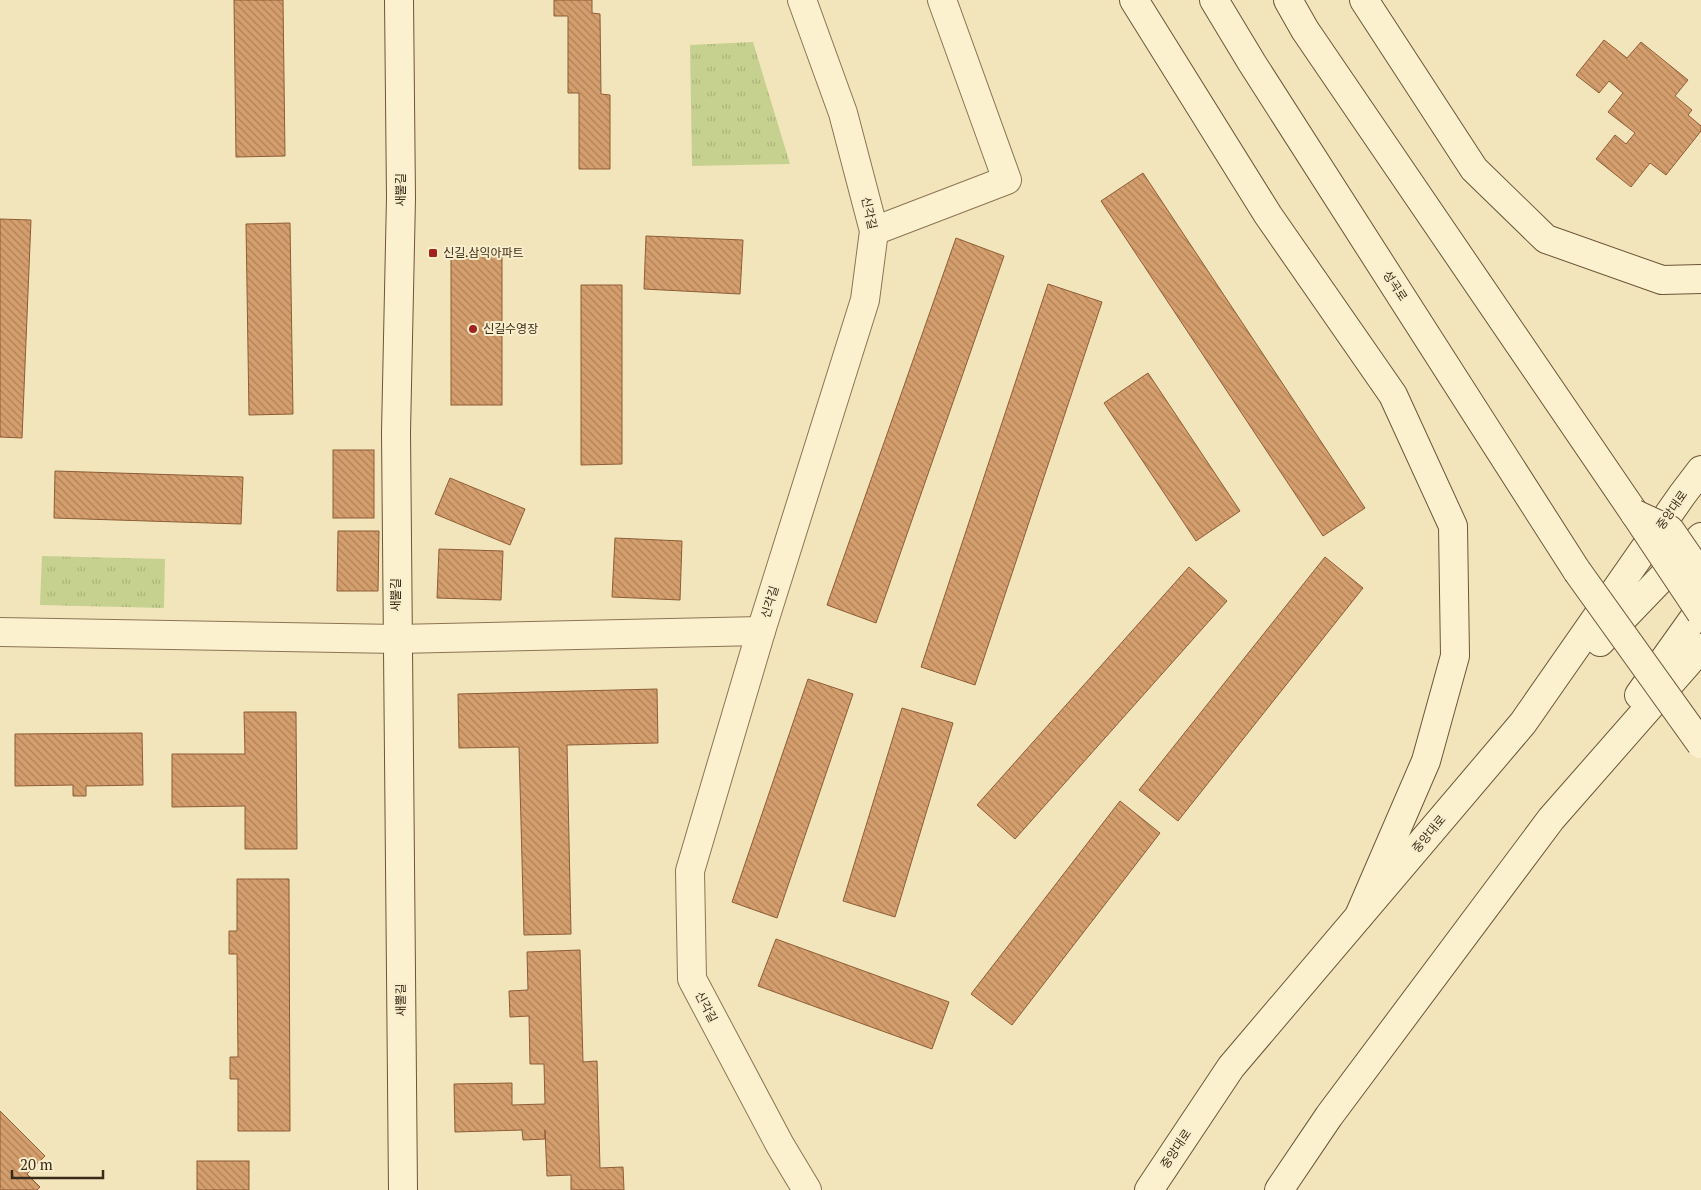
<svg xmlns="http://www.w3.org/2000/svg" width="1701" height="1190" font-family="'PT Serif','Noto Sans KR',serif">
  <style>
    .park { fill: url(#park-tufts) }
    .building { fill: url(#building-back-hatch); stroke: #8d5d37 }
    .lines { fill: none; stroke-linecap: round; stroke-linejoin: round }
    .street-casing { stroke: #8c7453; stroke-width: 30 }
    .secondary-casing { stroke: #6d5537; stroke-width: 30 }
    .street { stroke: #fcf1cf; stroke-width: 28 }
    .secondary { stroke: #fcf1cf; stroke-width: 28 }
    .secondary-bridge-casing { stroke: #6d5537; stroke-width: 30; stroke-linecap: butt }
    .secondary-bridge { stroke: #fcf1cf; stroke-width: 28 }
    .poi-dot { fill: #a1231d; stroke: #f9eecc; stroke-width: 2 }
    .labels { text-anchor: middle; stroke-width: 4; stroke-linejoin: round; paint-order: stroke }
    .street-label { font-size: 12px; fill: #392b1a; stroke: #f9eecc }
    .poi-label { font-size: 12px; fill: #392b1a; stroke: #f9eecc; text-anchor: start }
  </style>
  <defs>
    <pattern id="park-tufts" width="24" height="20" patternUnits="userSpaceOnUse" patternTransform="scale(1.25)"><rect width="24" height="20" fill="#c6d18f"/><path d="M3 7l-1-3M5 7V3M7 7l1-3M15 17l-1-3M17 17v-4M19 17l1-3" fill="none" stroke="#abb47b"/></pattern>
    <pattern id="building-back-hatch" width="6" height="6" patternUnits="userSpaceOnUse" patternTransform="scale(1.25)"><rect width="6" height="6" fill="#d59e6d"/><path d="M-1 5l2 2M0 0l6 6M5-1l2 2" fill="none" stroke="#ae8159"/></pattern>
  </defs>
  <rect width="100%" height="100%" fill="#f2e5bb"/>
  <g class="park">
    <polygon points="753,42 790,164 692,166 690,45"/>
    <polygon points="42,556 165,559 164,608 40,605"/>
  </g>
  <g class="building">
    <polygon points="234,0 283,0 285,156 236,157"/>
    <polygon points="554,0 592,0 592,13 600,14 601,94 610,95 610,169 579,169 579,93 568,93 568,16 554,16"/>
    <polygon points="1604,40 1627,58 1641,42 1688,80 1675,96 1692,110 1688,115 1701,126 1701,131 1666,175 1650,163 1631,187 1596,159 1615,135 1626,144 1635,133 1608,112 1623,93 1609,81 1599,93 1576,75"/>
    <polygon points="1143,173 1365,508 1323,536 1101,201"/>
    <polygon points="0,219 31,220 22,438 0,437"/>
    <polygon points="290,223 293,414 249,415 246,224"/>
    <polygon points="646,236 743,240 740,294 644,289"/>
    <polygon points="956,238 1004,256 876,623 827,605"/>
    <rect x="451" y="254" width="51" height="151"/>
    <polygon points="1048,284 1102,302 975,685 921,667"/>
    <polygon points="581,285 622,285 622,464 581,465"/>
    <polygon points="1148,373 1240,511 1196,541 1104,403"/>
    <rect x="333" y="450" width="41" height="68"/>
    <polygon points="55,471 243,477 241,524 54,518"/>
    <polygon points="450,478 525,509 510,545 435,514"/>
    <polygon points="338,531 379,531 378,591 337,591"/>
    <polygon points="615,538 682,541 680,600 612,597"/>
    <polygon points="439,549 503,551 501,600 437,598"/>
    <polygon points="1325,557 1363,588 1178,821 1139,790"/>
    <polygon points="1189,567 1227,601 1015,839 977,805"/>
    <polygon points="808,679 853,694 777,918 732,902"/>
    <polygon points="657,689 658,743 567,745 571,934 524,935 519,747 459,748 458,694"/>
    <polygon points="902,708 953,723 895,917 843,901"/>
    <polygon points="244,712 296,712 297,849 245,849 245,806 172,807 172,754 245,754"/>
    <polygon points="142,733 143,785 86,786 86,796 73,796 73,785 15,786 15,734"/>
    <polygon points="1120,801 1160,833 1012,1025 971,994"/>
    <polygon points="237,879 289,879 290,1131 238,1131 238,1079 230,1079 230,1057 238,1057 237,954 229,954 229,931 237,931"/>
    <polygon points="776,939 949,1002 932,1049 758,986"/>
    <polygon points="580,950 583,1062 597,1061 600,1168 623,1167 624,1190 571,1190 571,1175 547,1176 545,1130 545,1139 523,1140 522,1130 455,1132 454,1084 512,1083 512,1105 545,1104 544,1064 530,1064 529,1016 510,1017 509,991 528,990 527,952"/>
    <polygon points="0,1111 45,1156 27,1174 40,1187 37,1190 0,1190"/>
    <rect x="197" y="1161" width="52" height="29"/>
  </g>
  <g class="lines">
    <g class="street-casing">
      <g id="street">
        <polyline points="802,0 843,113 874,231 865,300 761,631 690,871 692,979 780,1145 807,1190"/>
        <polyline points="874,231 1007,180 942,0"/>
        <polyline points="0,632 397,639 761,631"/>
      </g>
    </g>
    <g class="secondary-casing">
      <g id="secondary">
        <polyline points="399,0 401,198 396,432 403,1190"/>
        <polyline points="1134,0 1268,215 1393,395 1453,526 1455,656 1426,761 1359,916"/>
        <polyline points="1214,0 1252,63 1577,571"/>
        <polyline points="1288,0 1305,30 1635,514"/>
        <polyline points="1364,0 1474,169 1546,239 1662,280 1701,279"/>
        <polyline points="1600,642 1701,537"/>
        <polyline points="1639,695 1701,608"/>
        <polyline points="1149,1190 1231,1067 1523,723 1682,495 1701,470"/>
        <polyline points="1279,1190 1329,1116 1551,819 1701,648"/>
      </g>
    </g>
    <use href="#street" class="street"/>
    <use href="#secondary" class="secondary"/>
    <g class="secondary-bridge-casing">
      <g id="secondary-bridge">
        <polyline points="1635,514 1701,613"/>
        <polyline points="1635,514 1670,530 1701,575"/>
        <polyline points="1577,571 1701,744"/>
      </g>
    </g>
    <use href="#secondary-bridge" class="secondary-bridge"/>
  </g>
  <g class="poi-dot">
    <rect x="428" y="248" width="10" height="10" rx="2.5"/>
    <circle cx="473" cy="329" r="5"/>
  </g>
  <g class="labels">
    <g class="street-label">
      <text transform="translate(401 190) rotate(-90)" y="4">새뿔길</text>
      <text transform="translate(869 213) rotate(77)" y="4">신각길</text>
      <text transform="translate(1395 286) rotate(57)" y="4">성곡로</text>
      <text transform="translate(1672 510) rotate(-55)" y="4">중앙대로</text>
      <text transform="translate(396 595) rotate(-90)" y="4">새뿔길</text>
      <text transform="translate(770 602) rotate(-73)" y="4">신각길</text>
      <text transform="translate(1429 834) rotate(-50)" y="4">중앙대로</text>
      <text transform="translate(401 1000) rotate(-91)" y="4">새뿔길</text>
      <text transform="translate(706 1007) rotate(62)" y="4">신각길</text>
      <text transform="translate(1176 1149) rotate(-56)" y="4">중앙대로</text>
    </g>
    <g class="poi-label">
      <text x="443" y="257">신길.삼익아파트</text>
      <text x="483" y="333">신길수영장</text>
    </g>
  </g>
  <path d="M12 1170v8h91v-8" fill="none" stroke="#392b1a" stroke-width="2.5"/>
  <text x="20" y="1170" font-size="15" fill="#392b1a" stroke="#f9eecc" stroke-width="4" paint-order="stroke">20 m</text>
</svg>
